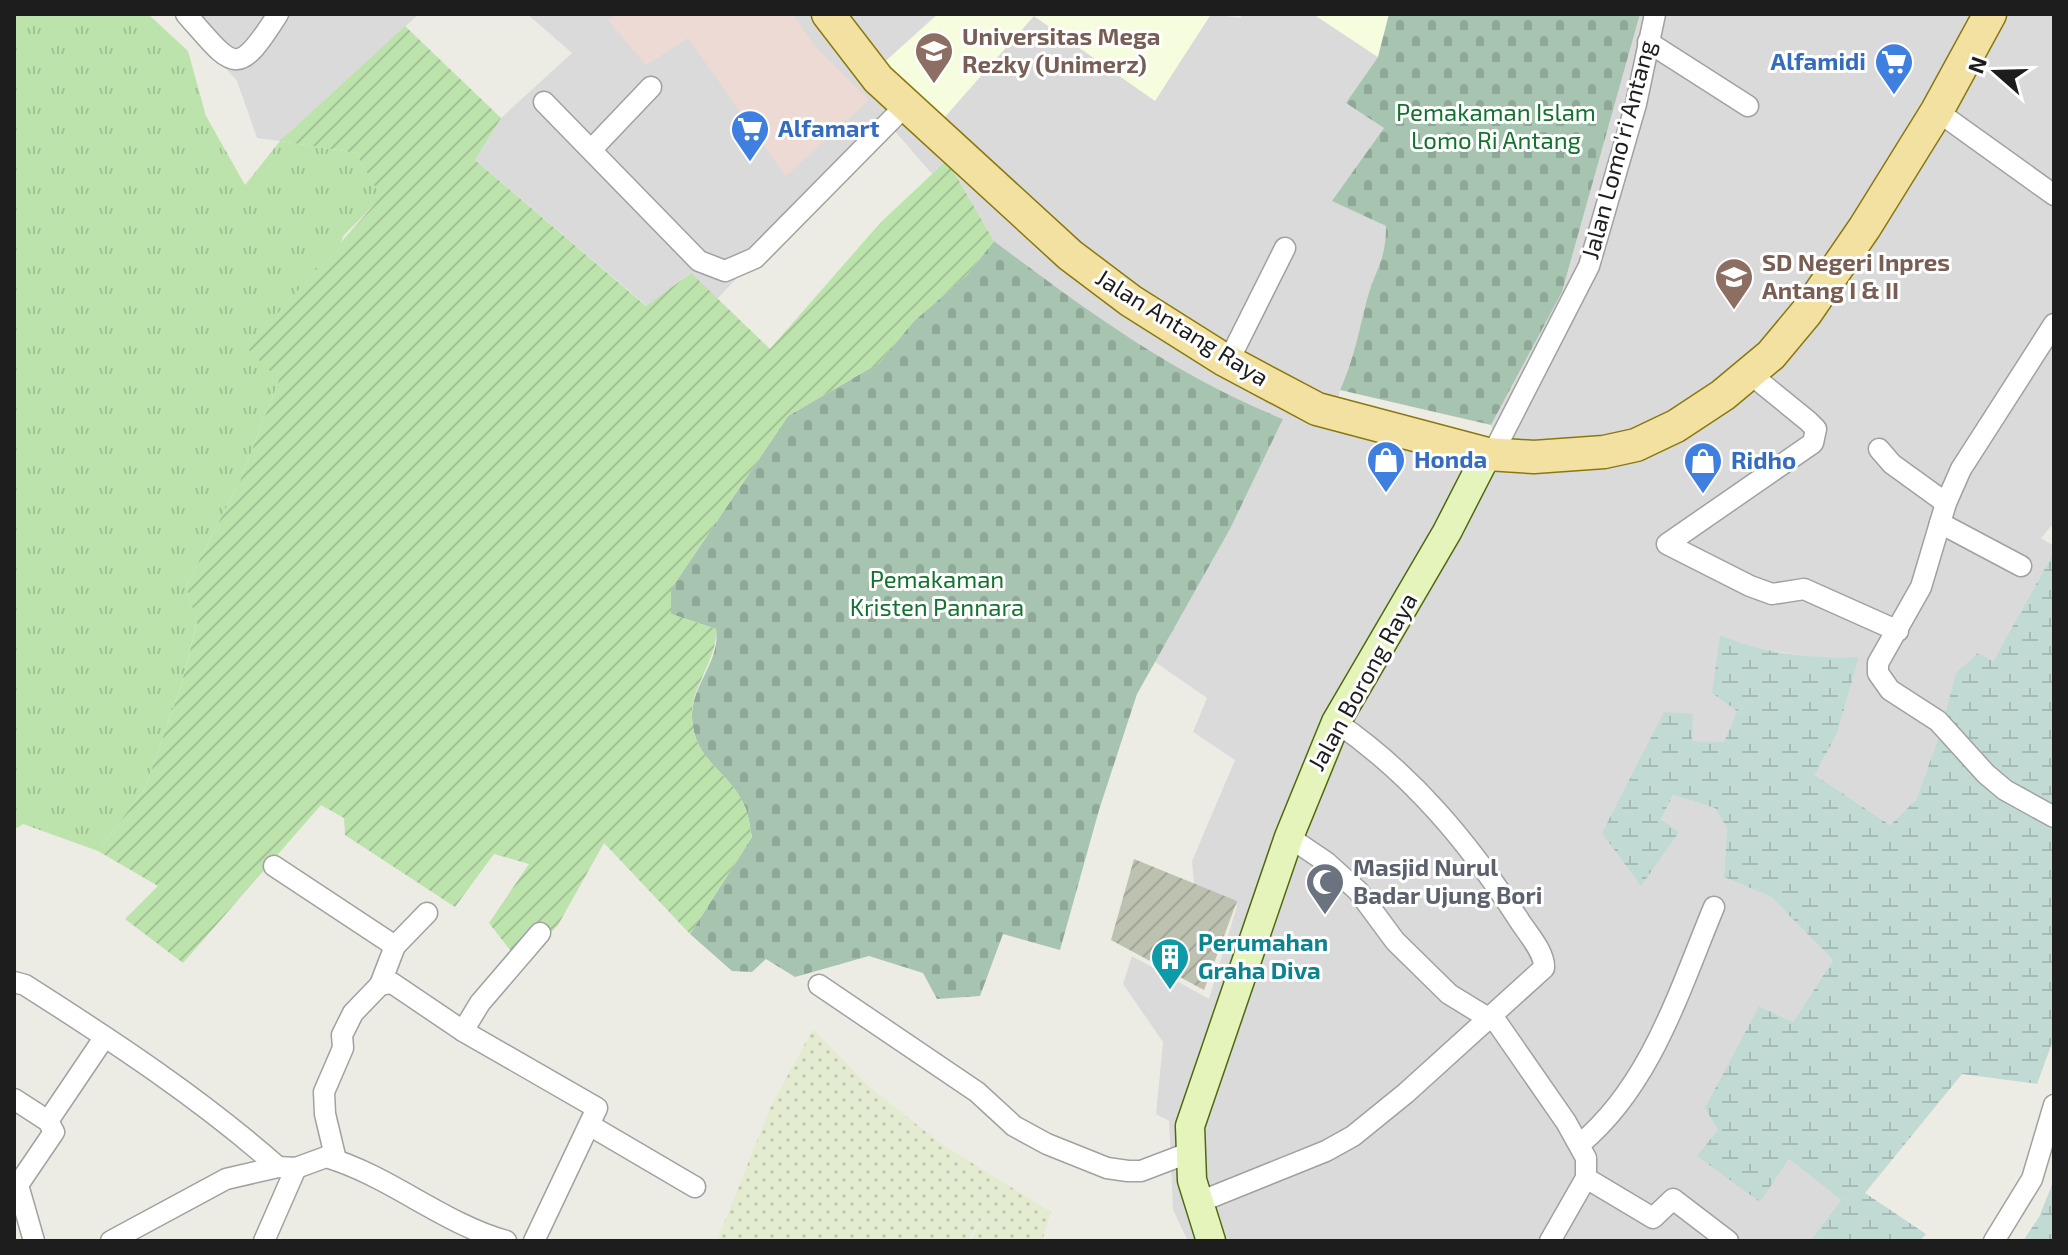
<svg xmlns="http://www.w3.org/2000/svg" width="2068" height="1255" font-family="'Exo 2',sans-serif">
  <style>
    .residential { fill: #dbdada }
    .commercial { fill: #eddad4 }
    .education { fill: #f6fcde }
    .construction { fill: url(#construction-furrows) }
    .farmland { fill: url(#farmland-dots) }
    .grass { fill: url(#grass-tufts) }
    .wetland { fill: url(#wetland-marsh) }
    .cemetery { fill: url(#cemetery-stones) }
    .garden { fill: url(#garden-furrows) }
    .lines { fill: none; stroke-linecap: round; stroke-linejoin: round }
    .street-casing { stroke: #a1a1a1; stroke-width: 23 }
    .secondary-casing { stroke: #4d6a0e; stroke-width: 31 }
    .primary-casing { stroke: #89790d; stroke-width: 35 }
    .street { stroke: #fff; stroke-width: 20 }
    .secondary { stroke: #e5f4bb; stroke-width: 28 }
    .primary { stroke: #f3e1a2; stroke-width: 32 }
    .labels { text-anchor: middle; stroke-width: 6; stroke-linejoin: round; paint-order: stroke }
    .education-label { font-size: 24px; font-weight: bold; fill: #785e54; stroke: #fff; text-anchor: start }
    .shop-label { font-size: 24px; font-weight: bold; fill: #366cbe; stroke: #fff; text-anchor: start }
    .park-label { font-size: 24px; fill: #15712f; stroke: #fff }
    .street-label { font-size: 24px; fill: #1d1d1d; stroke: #fff }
    .worship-label { font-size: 24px; font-weight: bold; fill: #5b616d; stroke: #fff; text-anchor: start }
    .culture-label { font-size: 24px; font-weight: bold; fill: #0d838f; stroke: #fff; text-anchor: start }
  </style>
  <defs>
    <pattern id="construction-furrows" width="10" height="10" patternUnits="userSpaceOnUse" patternTransform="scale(2)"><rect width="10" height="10" fill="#bdc1b0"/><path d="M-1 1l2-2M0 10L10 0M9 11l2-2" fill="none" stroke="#a2a597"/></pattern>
    <pattern id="farmland-dots" width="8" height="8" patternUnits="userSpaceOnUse" patternTransform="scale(2)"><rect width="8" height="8" fill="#e3ebd0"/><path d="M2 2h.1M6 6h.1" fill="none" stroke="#c2c9b2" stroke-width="1.8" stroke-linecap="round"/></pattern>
    <pattern id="grass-tufts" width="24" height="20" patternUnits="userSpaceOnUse" patternTransform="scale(2)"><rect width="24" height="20" fill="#bde3ad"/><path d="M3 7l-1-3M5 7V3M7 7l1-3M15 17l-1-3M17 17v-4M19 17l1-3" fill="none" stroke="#a2c294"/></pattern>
    <pattern id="wetland-marsh" width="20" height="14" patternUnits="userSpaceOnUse" patternTransform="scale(2)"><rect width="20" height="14" fill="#c2dad4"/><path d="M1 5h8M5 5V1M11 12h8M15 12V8" fill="none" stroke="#a6bbb6"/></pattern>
    <pattern id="cemetery-stones" width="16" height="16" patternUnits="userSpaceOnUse" patternTransform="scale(2)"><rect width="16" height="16" fill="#a7c4b1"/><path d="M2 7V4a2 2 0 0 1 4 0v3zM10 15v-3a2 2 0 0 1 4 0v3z" fill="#8fa898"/></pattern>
    <pattern id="garden-furrows" width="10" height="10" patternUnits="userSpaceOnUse" patternTransform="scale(2)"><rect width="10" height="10" fill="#bde3ad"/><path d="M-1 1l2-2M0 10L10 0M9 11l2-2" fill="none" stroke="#a2c294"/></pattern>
  </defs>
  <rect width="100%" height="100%" fill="#edece4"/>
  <g class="residential">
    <polygon points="176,14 419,14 280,141 257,138 237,81"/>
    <polygon points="527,14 938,14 878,68 1034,16 1155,100 1211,14 1240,18 1243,14 1313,14 1378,57 1347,103 1384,128 1333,201 1386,226 1386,254 1368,295 1351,366 1340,390 1333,428 1501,455 1491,425 1562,292 1640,14 2054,14 2054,523 2041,538 2054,546 2054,552 1993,661 1941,731 1916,800 1890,825 1815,775 1838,731 1859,657 1822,659 1745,646 1720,635 1737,711 1724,743 1692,741 1602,833 1678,832 1661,819 1673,795 1715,808 1727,828 1724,877 1771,897 1833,960 1793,1022 1759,1006 1760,1202 1788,1158 1841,1200 1810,1241 1188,1241 1173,1210 1169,1121 1156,1114 1163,1042 1123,984 1132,956 1209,999 1237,906 1194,884 1192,861 1235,760 1193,732 1207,698 1155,662 1230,529 1283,419 1226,397 1090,314 994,241 948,161 932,174 887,122 717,299 690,273 647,306 475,160 501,118 572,53"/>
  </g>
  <polygon class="commercial" points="617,14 793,14 814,45 869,100 786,176 688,38 646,65 608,20"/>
  <g class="education">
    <polygon points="938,14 1211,14 1155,101 1034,16 936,127 878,68"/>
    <polygon points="1313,14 1389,14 1378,57"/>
  </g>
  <polygon class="construction" points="1134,859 1237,901 1204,990 1111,940"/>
  <polygon class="farmland" points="813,1029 867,1085 940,1143 1051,1212 1042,1241 970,1241 989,1208 967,1241 717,1241 770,1108"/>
  <polygon class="grass" points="14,14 148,14 188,51 206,116 245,185 280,141 356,153 382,197 344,235 279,380 240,481 186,586 197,622 181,686 145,788 98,851 23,824 14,830"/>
  <g class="wetland">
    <path d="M2054,552V1038L2037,1084L1962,1074L1865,1193L1926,1234L1920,1241H1810L1841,1200L1789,1159L1760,1202L1697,1156L1718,1130L1705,1108L1759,1006L1793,1022L1833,960L1771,897L1724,877L1727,828L1715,808L1673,795L1661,819L1679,832L1641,886L1602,833L1664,712L1693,714L1692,741L1724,742L1737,711L1712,693L1720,635C1764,654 1812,659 1859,657L1838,731L1815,775L1890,825L1916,800L1941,731L1956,673L1978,653L1993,661Z"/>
    <polygon points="2054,1180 2054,1241 2023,1241 2039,1217"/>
  </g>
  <g class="cemetery">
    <path d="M1389,14H1640L1562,292L1491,425L1340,390C1354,360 1359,330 1367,299C1376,268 1386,261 1386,226L1332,201L1384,128L1346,103L1378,57Z"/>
    <path d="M994,241C1085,310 1177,377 1283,419L1230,529L1137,694L1099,810L1060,950L1003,934L980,996L937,999L923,973L869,956L795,977L766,959L752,972L732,971L690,934L752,837C750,828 749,816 745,807C730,771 694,762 692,718C691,685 721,661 716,629L671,614V589L788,416L879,363L914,321L967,275Z"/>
  </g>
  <path class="garden" d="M405,26L501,118L475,160L646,306L691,273L770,349L880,223L947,160L994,241L967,275L914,321L879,363L788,416L671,589V614L716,629C718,660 690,686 692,718C694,762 731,772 745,807C749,816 750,828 752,837L690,934L604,843L558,925L521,964L489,923L529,864L494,854L455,907L345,835L344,818L321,805L183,963L125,919L158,886L98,851L145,788L181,686L197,623L186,586L240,481L279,380L247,348L381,197L356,153L280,141Z"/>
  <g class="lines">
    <g class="street-casing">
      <g id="street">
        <path d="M186,14C233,67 236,81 278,14"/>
        <polyline points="1648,42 1748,106"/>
        <polyline points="544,102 699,261 725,271 755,258 906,105"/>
        <polyline points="1937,111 2054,195"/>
        <polyline points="592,149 651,87"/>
        <polyline points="2054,324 1961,469 1946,503 1921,587 1878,663 1878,673 1890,690 1938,721 1986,774 2005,790 2054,817"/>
        <polyline points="1228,362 1285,248"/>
        <polyline points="1749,373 1808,421 1816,429 1813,443 1667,544 1750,586 1772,594 1804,589 1898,631"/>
        <polyline points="1879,449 1892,464 1946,503"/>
        <polyline points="1492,455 1589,266 1636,104 1655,14"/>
        <polyline points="1940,523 2021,566"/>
        <polyline points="1289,837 1326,862 1358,891 1395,941 1449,994 1498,1024 1566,1122 1586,1158 1586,1178 1550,1241"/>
        <polyline points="274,866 395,946"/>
        <path d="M14,982L25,985C113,1041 200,1098 278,1167"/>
        <polyline points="380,985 395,946 427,913"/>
        <polyline points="819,985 977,1092 1014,1126 1047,1144 1107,1168 1128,1171 1141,1171 1191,1152"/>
        <polyline points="14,1099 48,1121 54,1132 18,1185 34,1241"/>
        <polyline points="48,1121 104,1038"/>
        <polyline points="591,1126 695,1187"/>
        <path d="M1580,1144C1651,1085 1679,991 1714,907"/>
        <polyline points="336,1160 325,1114 324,1092 343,1048 342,1035 353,1013 380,985 392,983 463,1031"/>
        <polyline points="1586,1178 1653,1218 1673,1199 1728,1241"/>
        <path d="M1197,1203L1326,1151L1353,1136L1406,1093L1544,968C1545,952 1527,933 1519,920C1469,843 1412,774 1336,722"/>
        <path d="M111,1241L226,1179L278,1167L296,1168L326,1157C390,1176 442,1223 506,1241"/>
        <polyline points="264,1241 296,1168"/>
        <polyline points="534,1241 597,1108 463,1031 480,1003 540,933"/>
        <polyline points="1994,1241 2032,1179 2054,1105"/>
      </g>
    </g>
    <g class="secondary-casing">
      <polyline id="secondary" points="1211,1241 1192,1180 1190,1126 1289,837 1336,722 1447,532 1487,454"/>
    </g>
    <g class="primary-casing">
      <polyline id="primary" points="828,14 878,79 1070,255 1131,301 1223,359 1317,409 1487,454 1534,457 1604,452 1636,445 1676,426 1723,395 1771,355 1806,313 1865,227 1937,111 1990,14"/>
    </g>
    <use href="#street" class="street"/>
    <use href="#secondary" class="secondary"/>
    <use href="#primary" class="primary"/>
  </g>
  <defs>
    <g id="university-pin" transform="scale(2)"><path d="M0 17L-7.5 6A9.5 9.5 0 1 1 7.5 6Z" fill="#8d6e63" stroke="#fff"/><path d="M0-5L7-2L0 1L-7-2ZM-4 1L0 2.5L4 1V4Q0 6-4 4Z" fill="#fff"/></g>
    <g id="supermarket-pin" transform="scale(2)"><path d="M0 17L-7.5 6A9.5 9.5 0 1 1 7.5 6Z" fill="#3f7fe0" stroke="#fff"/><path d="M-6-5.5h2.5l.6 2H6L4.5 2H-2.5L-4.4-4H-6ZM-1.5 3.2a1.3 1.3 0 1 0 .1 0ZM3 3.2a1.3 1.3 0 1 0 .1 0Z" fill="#fff"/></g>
    <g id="school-pin" transform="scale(2)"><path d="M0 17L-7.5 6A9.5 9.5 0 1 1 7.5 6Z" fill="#8d6e63" stroke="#fff"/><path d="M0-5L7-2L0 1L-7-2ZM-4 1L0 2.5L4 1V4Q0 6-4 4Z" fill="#fff"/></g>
    <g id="shop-pin" transform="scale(2)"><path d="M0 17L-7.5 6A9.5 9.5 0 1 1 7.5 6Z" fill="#3f7fe0" stroke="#fff"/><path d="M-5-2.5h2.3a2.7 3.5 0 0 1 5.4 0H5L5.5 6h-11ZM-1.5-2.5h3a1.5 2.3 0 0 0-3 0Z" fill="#fff"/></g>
    <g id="mosque-pin" transform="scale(2)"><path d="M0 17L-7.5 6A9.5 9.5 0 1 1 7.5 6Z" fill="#6b7280" stroke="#fff"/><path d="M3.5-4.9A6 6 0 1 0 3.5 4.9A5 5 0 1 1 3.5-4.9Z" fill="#fff"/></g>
    <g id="building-pin" transform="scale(2)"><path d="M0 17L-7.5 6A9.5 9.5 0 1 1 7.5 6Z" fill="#0f9aa8" stroke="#fff"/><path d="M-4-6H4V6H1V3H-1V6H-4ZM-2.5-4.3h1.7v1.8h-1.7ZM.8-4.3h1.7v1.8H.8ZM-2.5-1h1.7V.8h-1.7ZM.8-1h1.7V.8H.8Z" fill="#fff"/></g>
  </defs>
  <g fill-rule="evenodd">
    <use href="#university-pin" x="934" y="51"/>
    <use href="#supermarket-pin" x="1894" y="62"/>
    <use href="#supermarket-pin" x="750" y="129"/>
    <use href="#school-pin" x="1734" y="277"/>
    <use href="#shop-pin" x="1386" y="460"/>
    <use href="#shop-pin" x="1703" y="461"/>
    <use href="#mosque-pin" x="1325" y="882"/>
    <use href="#building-pin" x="1170" y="957"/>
  </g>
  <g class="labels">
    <g class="education-label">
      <text x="962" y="45">Universitas Mega<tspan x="962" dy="28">Rezky (Unimerz)</tspan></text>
      <text x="1762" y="271">SD Negeri Inpres<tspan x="1762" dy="28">Antang I &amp; II</tspan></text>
    </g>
    <g class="shop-label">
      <text x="1866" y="70" text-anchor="end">Alfamidi</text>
      <text x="778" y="137">Alfamart</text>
      <text x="1414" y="468">Honda</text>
      <text x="1731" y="469">Ridho</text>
    </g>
    <g class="park-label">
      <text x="1496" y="121">Pemakaman Islam<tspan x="1496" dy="28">Lomo Ri Antang</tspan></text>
      <text x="937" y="588">Pemakaman<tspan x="937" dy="28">Kristen Pannara</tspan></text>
    </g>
    <g class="street-label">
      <text transform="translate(1619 150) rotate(-75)" y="8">Jalan Lomo'ri Antang</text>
      <text transform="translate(1182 328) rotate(32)" y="8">Jalan Antang Raya</text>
      <text transform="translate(1363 682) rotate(-61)" y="8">Jalan Borong Raya</text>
    </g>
    <g class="worship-label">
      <text x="1353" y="876">Masjid Nurul<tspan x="1353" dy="28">Badar Ujung Bori</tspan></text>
    </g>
    <g class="culture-label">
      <text x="1198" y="951">Perumahan<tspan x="1198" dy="28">Graha Diva</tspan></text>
    </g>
  </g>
  <rect width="2068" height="1255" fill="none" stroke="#1d1d1d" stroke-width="32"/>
  <g transform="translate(1996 72) rotate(290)" stroke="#ffffff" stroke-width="6" paint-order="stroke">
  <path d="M0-6L14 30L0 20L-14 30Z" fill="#1d1d1d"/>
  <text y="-12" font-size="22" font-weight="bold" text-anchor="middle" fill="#1d1d1d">N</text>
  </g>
</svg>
